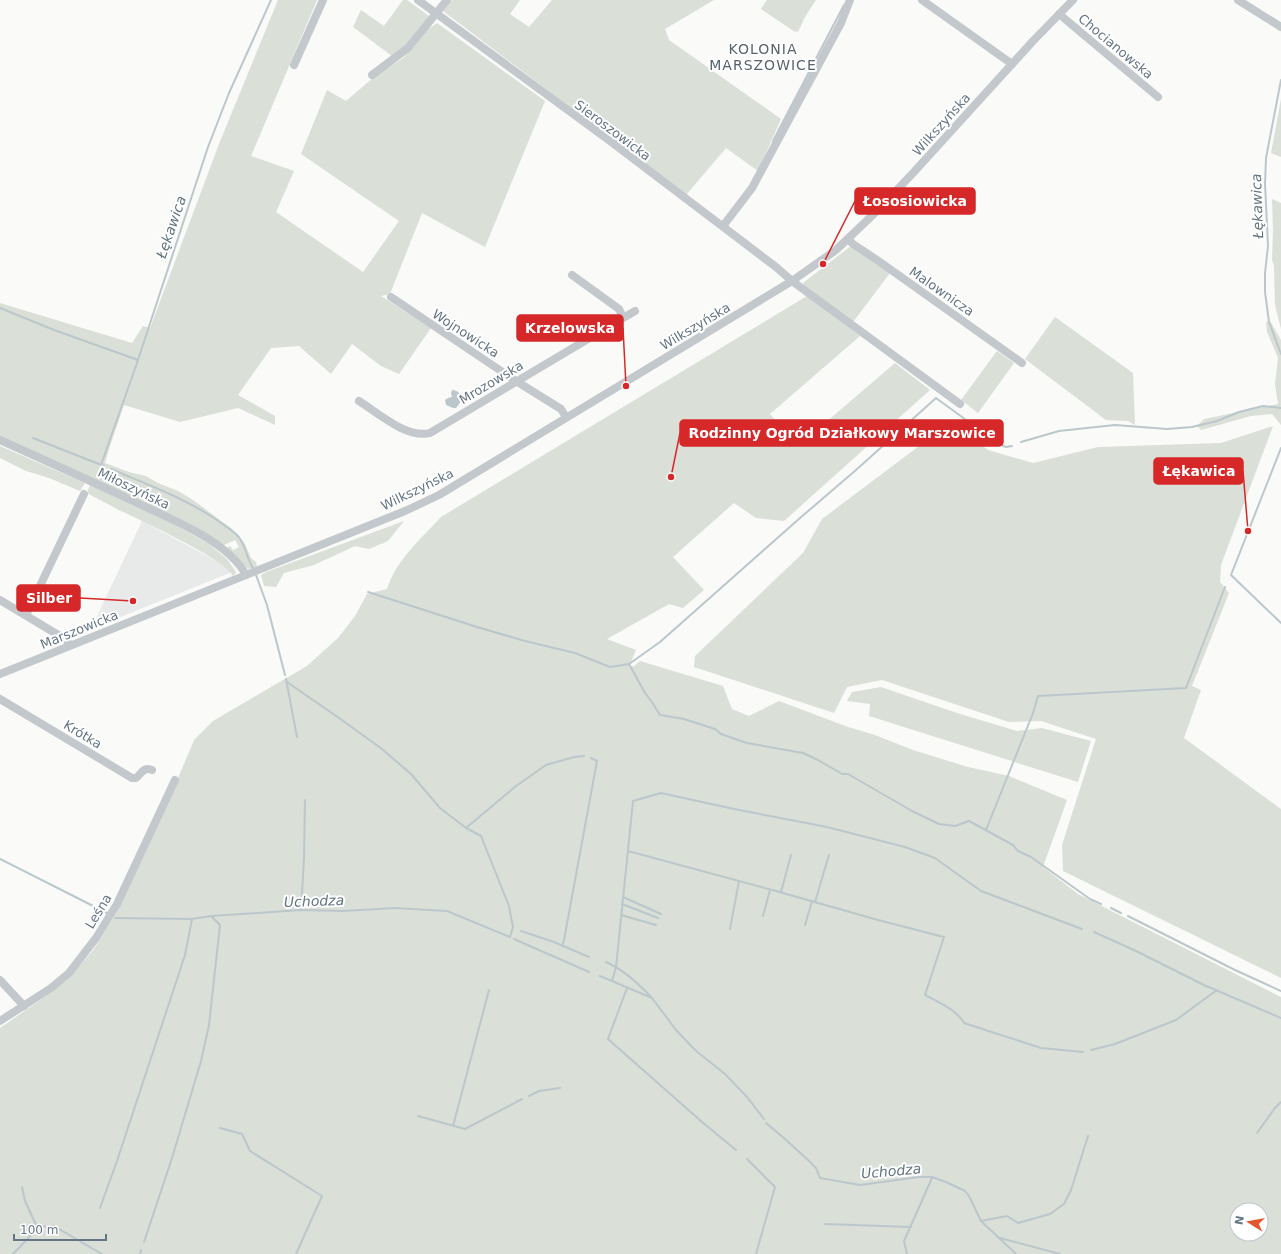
<svg xmlns="http://www.w3.org/2000/svg" width="1281" height="1254" font-family="'DejaVu Sans',sans-serif">
  <style>
    .built { fill: #e8e9e9 }
    .green { fill: #dadfd7; fill-rule: evenodd }
    .water { fill: #bbc7cb }
    .lines { fill: none; stroke-linecap: round; stroke-linejoin: round }
    .stream { stroke: #bbc7cb; stroke-width: 2 }
    .minor { stroke: #c3c8cc; stroke-width: 8 }
    .labels { text-anchor: middle; stroke-width: 4; stroke-linejoin: round; paint-order: stroke }
    .street-label { font-size: 13px; fill: #657683; stroke: #fff }
    .neighbourhood-label { font-size: 14px; letter-spacing: 1px; fill: #57646e; stroke: #fff }
    .water-label { font-size: 14px; font-style: italic; fill: #60757c; stroke: #fff }
    .leader { fill: none; stroke: #d62828; stroke-width: 1.5 }
    .callout-dot { fill: #d62828; stroke: #fff; stroke-width: 1.5 }
    .callout { fill: #d62828; stroke: #d62828; stroke-width: 1.5 }
    .callout-label { font-size: 14px; text-anchor: middle; font-weight: bold; fill: #fff }
  </style>
  <rect width="100%" height="100%" fill="#fafaf8"/>
  <polygon class="built" points="142,521 220,563 232,572 91,629"/>
  <g class="green">
    <polygon points="278,0 317,0 251,156 294,171 276,212 363,272 399,221 301,154 327,90 346,101 374,77 403,58 415,46 427,30 437,23 545,101 485,247 422,213 390,294 381,296 431,328 399,374 381,366 352,344 331,374 299,346 271,348 238,395 275,416 275,425 238,408 180,422 124,405 110,446 105,463 129,472 146,476 158,483 178,491 193,500 228,526 238,535 245,544 251,558 256,562 257,567 248,569 227,548 230,546 233,550 239,547 235,540 224,545 0,436 0,303 132,343 143,326 150,328 219,144"/>
    <path d="M403,0H407L429,16C421,33 407,46 392,56L353,27L361,10L384,26Z"/>
    <polygon points="452,0 520,0 510,14 529,27 552,0 714,0 665,29 669,40 781,119 758,171 726,148 686,195 443,11"/>
    <polygon points="767,0 816,0 805,17 798,32 796,31 795,32 761,9"/>
    <polygon points="1281,99 1281,157 1271,153"/>
    <polygon points="1272,199 1281,203 1281,329 1275,305 1274,266 1272,260 1273,230"/>
    <polygon points="851,246 890,273 853,322 804,285 803,283"/>
    <path d="M807,296L860,336L770,414L797,447L895,363L930,390L784,521L756,518L734,503L673,557L704,590L683,608L669,604L607,639L636,650L629,667L634,666L640,661L723,686L732,709L749,716L779,701L848,727L875,735L913,750L968,767L1009,776L1067,800L1043,867L1078,894L1281,997V1254H0V1028L53,991L73,973L94,949L115,915L168,802L194,740L213,721L307,666L338,638L355,616L367,594L387,589C396,560 421,539 441,517ZM1237,1210H1261V1234H1237Z"/>
    <polygon points="1055,317 1133,373 1135,425 1128,421 1106,420 1025,359"/>
    <polygon points="1270,321 1281,340 1281,425 1272,414 1251,416 1201,430 1197,426 1204,419 1278,404 1275,384 1278,358 1267,332 1266,322"/>
    <polygon points="997,351 1014,363 978,413 961,400"/>
    <polygon points="951,422 988,450 1033,463 1098,447 1221,443 1273,426 1221,565 1220,582 1229,593 1192,686 1201,690 1184,738 1281,809 1281,978 1063,871 1062,845 1096,739 1041,721 1009,722 882,680 847,687 834,713 694,667 695,656 803,553 822,519"/>
    <polygon points="0,446 85,483 80,491 49,478 26,471 0,458"/>
    <path d="M90,485L168,521L209,544L227,559L236,572V573L233,576C226,559 137,519 117,509C107,504 97,498 87,493Z"/>
    <polygon points="404,521 388,541 369,549 355,546 314,565 284,573 276,587 264,586 261,575 266,572"/>
    <polygon points="881,687 957,713 1017,731 1042,728 1091,741 1078,782 869,716 870,704 847,701 852,692"/>
  </g>
  <path class="water" d="M452,390C457,390 462,394 463,399L456,408H453L446,405L445,400L448,398L452,397L451,393Z"/>
  <g class="lines">
    <g class="stream">
      <polyline points="1281,80 1266,158 1265,184 1268,246 1265,273 1265,292 1269,322 1281,354"/>
      <polyline points="773,141 844,5"/>
      <polyline points="0,308 54,330 138,360"/>
      <polyline points="33,438 104,466"/>
      <polyline points="1021,442 1059,431 1115,425 1167,429 1192,427 1217,421 1239,412 1263,406 1281,408"/>
      <polyline points="1281,448 1231,575 1281,623"/>
      <polyline points="101,465 138,360 208,147 229,93 271,0"/>
      <path d="M111,469C146,484 182,497 214,518C222,524 230,528 237,535C246,544 246,558 253,568"/>
      <polyline points="256,575 267,605 285,675"/>
      <polyline points="368,592 477,627 525,641 575,653 610,667 629,664 645,693 652,702 660,715 684,719 715,729 721,734 747,743 803,753 818,760 842,774 848,774 912,811 939,824 955,826 969,821 1013,845 1018,851 1031,857 1090,899 1101,904"/>
      <polyline points="629,664 660,642 800,518 856,470 936,398 999,444 1006,447 1012,446"/>
      <polyline points="286,679 297,737"/>
      <polyline points="466,828 516,786 546,765 574,757 584,756"/>
      <polyline points="986,830 1033,713 1038,696 1186,688 1225,587"/>
      <path d="M628,851L776,891L878,920L944,937L925,995C938,1002 957,1010 964,1023L1041,1048L1083,1052"/>
      <polyline points="0,859 107,913"/>
      <polyline points="781,892 791,855"/>
      <polyline points="623,897 661,914"/>
      <polyline points="815,902 829,855"/>
      <polyline points="622,904 658,918"/>
      <polyline points="1111,908 1121,913"/>
      <polyline points="301,910 304,858 305,800"/>
      <polyline points="621,915 656,925"/>
      <polyline points="763,916 770,890"/>
      <polyline points="1128,916 1235,970 1281,991"/>
      <polyline points="115,918 192,919 211,916 301,910 343,911 395,908 447,911 510,937 513,927 509,906 481,836 466,828 440,808 411,774 382,749 339,718 287,682"/>
      <polyline points="805,925 812,901"/>
      <polyline points="730,929 739,881"/>
      <polyline points="521,931 554,942 589,957"/>
      <polyline points="1094,932 1136,951 1204,985 1281,1018"/>
      <polyline points="514,939 589,972"/>
      <polyline points="562,946 564,940 597,761 591,758"/>
      <path d="M606,962C624,970 638,983 651,997"/>
      <polyline points="600,976 652,998 676,1030 695,1050 725,1074 747,1097 764,1119"/>
      <polyline points="612,981 616,967 633,801 661,793 734,809 827,827 905,847 935,858 981,891 1082,929"/>
      <polyline points="627,988 608,1039 702,1122 736,1150"/>
      <polyline points="1091,1050 1115,1044 1176,1020 1217,990"/>
      <polyline points="529,1096 539,1091 560,1088"/>
      <polyline points="418,1116 465,1129 522,1099"/>
      <polyline points="766,1123 785,1139 809,1161 816,1168 820,1178 860,1185 919,1177 932,1177 946,1182 965,1191 969,1196 981,1221 1016,1254"/>
      <polyline points="453,1126 489,990"/>
      <polyline points="220,1128 242,1134 250,1151 322,1196 296,1254"/>
      <polyline points="1257,1133 1275,1108 1281,1102"/>
      <polyline points="747,1159 775,1187 756,1254"/>
      <polyline points="100,1208 117,1161 185,955 192,919"/>
      <polyline points="981,1221 1007,1216 1018,1223 1050,1214 1064,1204 1071,1190 1088,1136"/>
      <polyline points="825,1224 911,1227"/>
      <polyline points="37,1227 54,1226 102,1254"/>
      <polyline points="1000,1238 1060,1254"/>
      <polyline points="144,1242 172,1158 201,1061 209,1025 220,925 211,916"/>
      <polyline points="13,1254 36,1230 37,1227 25,1201 22,1187"/>
      <polyline points="140,1254 141,1250"/>
      <polyline points="907,1254 904,1241 932,1178"/>
    </g>
    <g class="minor">
      <polyline points="418,0 610,141 776,267 792,281 960,404"/>
      <polyline points="922,0 1012,64"/>
      <polyline points="1238,0 1281,27"/>
      <polyline points="1059,14 1158,97"/>
      <polyline points="294,65 323,0"/>
      <polyline points="372,75 408,48 447,0"/>
      <polyline points="723,226 752,188 841,23 850,0"/>
      <polyline points="848,239 853,244 880,262 1022,363"/>
      <polyline points="572,275 619,309 623,317"/>
      <polyline points="391,297 516,381 561,409 566,417"/>
      <path d="M359,401C378,413 407,439 430,433L635,311"/>
      <path d="M0,440C44,460 89,480 133,501C168,518 227,540 246,575"/>
      <polyline points="0,600 65,639 70,645"/>
      <polyline points="26,615 84,494"/>
      <polyline points="0,674 405,511 439,495 792,281 836,250 879,209 913,173 1033,41 1073,0"/>
      <path d="M0,699L132,778H136C141,774 144,766 152,770"/>
      <polyline points="0,980 24,1006"/>
      <polyline points="0,1021 51,988 69,973 96,938 117,904 175,780"/>
    </g>
  </g>
  <g class="labels">
    <g class="street-label">
      <text transform="translate(1116 46) rotate(40)" y="5">Chocianowska</text>
      <text transform="translate(941 124) rotate(-48)" y="5">Wilkszyńska</text>
      <text transform="translate(613 130) rotate(37)" y="5">Sieroszowicka</text>
      <text transform="translate(942 291) rotate(35)" y="5">Malownicza</text>
      <text transform="translate(695 326) rotate(-31)" y="5">Wilkszyńska</text>
      <text transform="translate(466 333) rotate(33)" y="5">Wojnowicka</text>
      <text transform="translate(491 382) rotate(-31)" y="5">Mrozowska</text>
      <text transform="translate(134 488) rotate(26)" y="5">Miłoszyńska</text>
      <text transform="translate(417 489) rotate(-26)" y="5">Wilkszyńska</text>
      <text transform="translate(79 629) rotate(-22)" y="5">Marszowicka</text>
      <text transform="translate(83 734) rotate(31)" y="5">Krótka</text>
      <text transform="translate(98 911) rotate(-59)" y="5">Leśna</text>
    </g>
    <g class="neighbourhood-label">
      <text x="763" y="54">KOLONIA<tspan x="763" dy="16">MARSZOWICE</tspan></text>
    </g>
    <g class="water-label">
      <text transform="translate(1257 206) rotate(-92)" y="5">Łękawica</text>
      <text transform="translate(171 227) rotate(-71)" y="5">Łękawica</text>
      <text transform="translate(314 901) rotate(-2)" y="5">Uchodza</text>
      <text transform="translate(891 1171) rotate(-5)" y="5">Uchodza</text>
    </g>
  </g>
  <path class="leader" d="M823 264L855 201M626 386L623 328M671 477L680 433M1248 531L1243 471M133 601L80 598"/>
  <g class="callout-dot">
    <circle cx="823" cy="264" r="4"/>
    <circle cx="626" cy="386" r="4"/>
    <circle cx="671" cy="477" r="4"/>
    <circle cx="1248" cy="531" r="4"/>
    <circle cx="133" cy="601" r="4"/>
  </g>
  <g class="callout">
    <rect x="855" y="188" width="120" height="26" rx="4"/>
    <rect x="517" y="315" width="106" height="26" rx="4"/>
    <rect x="680" y="420" width="323" height="26" rx="4"/>
    <rect x="1154" y="458" width="89" height="26" rx="4"/>
    <rect x="17" y="585" width="63" height="26" rx="4"/>
  </g>
  <g class="callout-label">
    <text x="915" y="206">Łososiowicka</text>
    <text x="570" y="333">Krzelowska</text>
    <text x="842" y="438">Rodzinny Ogród Działkowy Marszowice</text>
    <text x="1199" y="476">Łękawica</text>
    <text x="49" y="603">Silber</text>
  </g>
  <g transform="translate(1249 1222) rotate(281)"><circle r="19" fill="#ffffff" stroke="#c1c8cd"/>
  <path d="M0-3L7 15L0 10L-7 15Z" fill="#e4572e"/>
  <text y="-6" font-size="11" font-weight="bold" text-anchor="middle" fill="#657683">N</text>
  </g>
  <path d="M14 1234v6h92v-6" fill="none" stroke="#657683" stroke-width="2"/>
  <text x="20" y="1234" font-size="12" fill="#657683" stroke="#ffffff" stroke-width="3" paint-order="stroke">100 m</text>
</svg>
